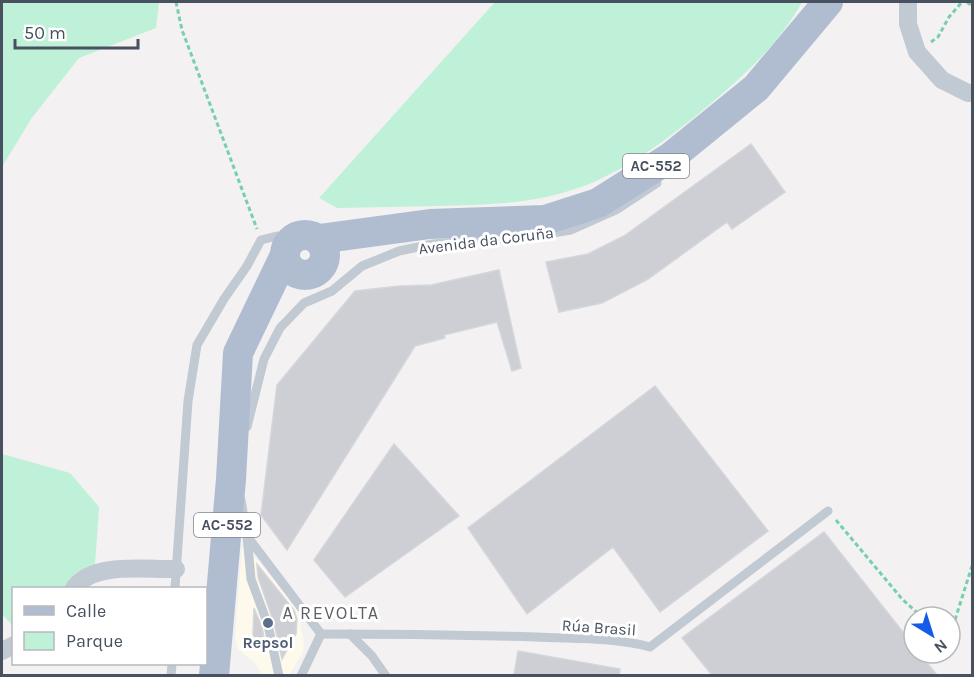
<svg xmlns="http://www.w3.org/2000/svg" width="974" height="677" font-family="Karla,sans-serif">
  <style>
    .commercial { fill: #fdf9eb }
    .green { fill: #bff1d8 }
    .building { fill: #cdcfd5; stroke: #d4d6dc; stroke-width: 1.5 }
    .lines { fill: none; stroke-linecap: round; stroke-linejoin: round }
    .path { stroke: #76d0ad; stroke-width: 3; stroke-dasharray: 4.5 3; stroke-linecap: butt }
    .lane { stroke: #c1c9d2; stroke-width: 9 }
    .street { stroke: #c1c9d2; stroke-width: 18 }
    .primary { stroke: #b0bcd0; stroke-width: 30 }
    .service-dot { fill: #5c6f8a; stroke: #fff; stroke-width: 2 }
    .labels { text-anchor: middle; stroke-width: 6; stroke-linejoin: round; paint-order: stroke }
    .shield { fill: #fff; stroke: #7f858f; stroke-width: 1.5 }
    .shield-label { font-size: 15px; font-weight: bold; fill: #48515f }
    .street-label { font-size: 16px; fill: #48515f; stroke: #fff }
    .service-label { font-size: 16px; font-weight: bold; fill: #4e5e75; stroke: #fff }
    .neighbourhood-label { font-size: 18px; letter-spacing: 1.5px; fill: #5d6066; stroke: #fff }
  </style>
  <rect width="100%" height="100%" fill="#f3f1f1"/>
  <polygon class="commercial" points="242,547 254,556 297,609 304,641 303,652 289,675 262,675 255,663 238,649 235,638"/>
  <g class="green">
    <polygon points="2,2 159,2 156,28 79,58 31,119 2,167"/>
    <path d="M495,2H802C779,44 745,75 708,106C670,137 628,170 581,187C534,204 487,205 437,206C404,207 370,207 337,208L319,198Z"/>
    <polygon points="2,454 70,473 99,507 95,565 76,573 65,588 14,588 13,626 2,614"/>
  </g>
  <g class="building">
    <polygon points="751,144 785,192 732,229 727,222 648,279 602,303 559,312 546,262 588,254 624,236"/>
    <polygon points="499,270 521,368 512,371 497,322 444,335 445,338 415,346 287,550 261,515 277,385 355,291 400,286 431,285"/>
    <polygon points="655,386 768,531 660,612 613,547 527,614 468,528"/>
    <polygon points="394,444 459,516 345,597 314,560"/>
    <polygon points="824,532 914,646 914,653 919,653 937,675 712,675 682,638"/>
    <polygon points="257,564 294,610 297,619 296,634 282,659 274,623 258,577"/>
    <polygon points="254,608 262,627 267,653 253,635"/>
    <polygon points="518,651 620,669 619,675 514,675"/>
  </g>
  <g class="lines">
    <g class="path">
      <polyline points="176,2 182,30 257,229"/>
      <polyline points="967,2 972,6"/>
      <polyline points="931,42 938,37 949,17 962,2"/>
      <polyline points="836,520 902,599 922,617"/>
      <polyline points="950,624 954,623 972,566"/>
    </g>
    <g class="lane">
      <polyline points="247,427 264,359 280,328 304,303 332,291 362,266 399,251 433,244 528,237 571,230 616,210 657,183"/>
      <polyline points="241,500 247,536 321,634"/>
      <polyline points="247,536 251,579 268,625 279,676"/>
      <polyline points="175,588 188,401 197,345 224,299 247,266 261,240 277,236 289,238 297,236"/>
      <path d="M321,634C393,634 465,635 536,637C574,639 614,637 650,647L828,511"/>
      <polyline points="350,634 372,656 386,676"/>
      <polyline points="171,676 172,664"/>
      <polyline points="301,676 321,634"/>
    </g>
    <g class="street">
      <polyline points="908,2 908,24 917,52 942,80 968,93 972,93"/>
      <path d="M74,588C94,561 146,570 176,569"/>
      <polyline points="2,651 14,645"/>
    </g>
    <g class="primary">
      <circle cx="305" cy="255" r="20"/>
      <polyline points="319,239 430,224 545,220 598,203 671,157 756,88 828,2"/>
      <polyline points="214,676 231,479 238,353 285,255"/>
    </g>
  </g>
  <circle class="service-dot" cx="268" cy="623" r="6"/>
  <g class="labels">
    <g class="shield">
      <rect x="623" y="154" width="66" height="24" rx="4.5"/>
      <rect x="194" y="513" width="66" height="24" rx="4.5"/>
    </g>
    <g class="shield-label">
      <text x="656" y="171">AC-552</text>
      <text x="227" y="530">AC-552</text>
    </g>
    <g class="street-label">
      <text transform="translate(486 240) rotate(-7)" y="6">Avenida da Coruña</text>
      <text transform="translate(599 627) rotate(4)" y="6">Rúa Brasil</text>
    </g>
    <g class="service-label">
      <text x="268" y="648">Repsol</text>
    </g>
    <g class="neighbourhood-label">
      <text x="331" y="619">A REVOLTA</text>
    </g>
  </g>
  <rect width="974" height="677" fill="none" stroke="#48515f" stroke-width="6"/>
  <rect x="12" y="587" width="195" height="78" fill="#ffffff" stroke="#b6b9bf" stroke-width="1.5"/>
  <rect x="24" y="606" width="30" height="9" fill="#b0bcd0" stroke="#b6b9bf" stroke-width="1.5"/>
  <text x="66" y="617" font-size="18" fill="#48515f">Calle</text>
  <rect x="24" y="632" width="30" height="18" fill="#bff1d8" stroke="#b6b9bf" stroke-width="1.5"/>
  <text x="66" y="647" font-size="18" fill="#48515f">Parque</text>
  <g transform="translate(932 635) rotate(142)"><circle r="28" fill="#ffffff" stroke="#b6b9bf" stroke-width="1.5"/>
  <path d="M0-4.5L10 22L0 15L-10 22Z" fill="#155be8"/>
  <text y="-9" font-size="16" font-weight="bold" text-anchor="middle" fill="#48515f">N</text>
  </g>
  <path d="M15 39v9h123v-9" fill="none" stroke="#48515f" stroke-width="3"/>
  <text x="24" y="39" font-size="18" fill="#48515f" stroke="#ffffff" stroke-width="4.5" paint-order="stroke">50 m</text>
</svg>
